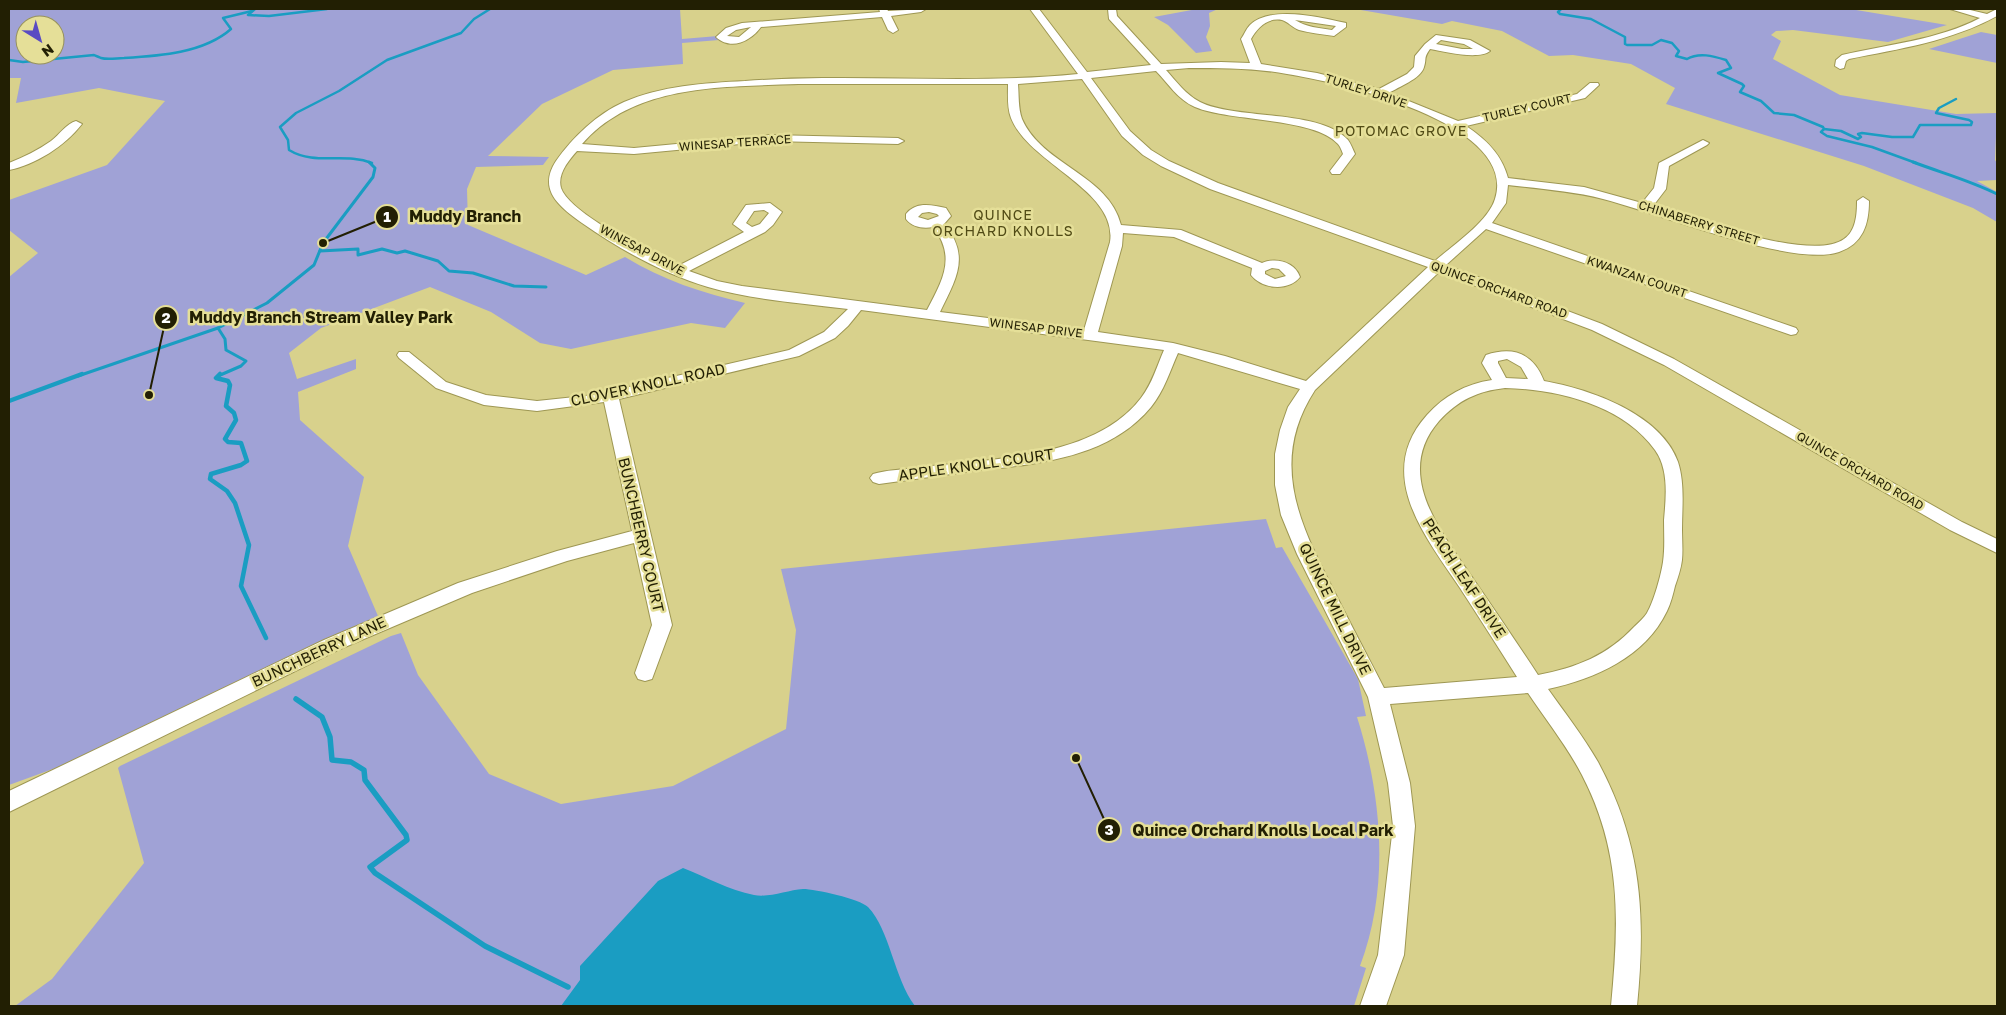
<svg xmlns="http://www.w3.org/2000/svg" width="2006" height="1015" font-family="'Golos Text',sans-serif">
  <style>
    .green { fill: #a0a2d6; fill-rule: evenodd }
    .water { fill: #1a9dc2 }
    .lines { fill: none; stroke-linecap: round; stroke-linejoin: round }
    .stream-far3 { stroke: #1a9dc2; stroke-width: 2.5 }
    .stream-far2 { stroke: #1a9dc2; stroke-width: 3 }
    .stream-far1 { stroke: #1a9dc2; stroke-width: 4.5 }
    .stream { stroke: #1a9dc2; stroke-width: 5.5 }
    .minor-casing { stroke: #9e9753; stroke-width: 2 }
    .minor { fill: #fff; fill-rule: evenodd }
    .labels { text-anchor: middle; stroke-width: 5; stroke-linejoin: round; paint-order: stroke }
    .far-street-label { font-size: 12px; fill: #221f03; stroke: #e5df98 }
    .far-neighbourhood-label { font-size: 14px; letter-spacing: 1px; fill: #514b16; stroke: #e5df98 }
    .street-label { font-size: 15px; fill: #221f03; stroke: #e5df98 }
    .leader { fill: none; stroke: #221f03; stroke-width: 2 }
    .callout-dot { fill: #221f03; stroke: #e5df98; stroke-width: 2 }
    .mark-label { font-size: 15px; text-anchor: middle; font-weight: bold; fill: #fff }
    .callout-label { font-size: 16px; text-anchor: middle; font-weight: bold; fill: #221f03; stroke: #e5df98; stroke-width: 5; stroke-linejoin: round; paint-order: stroke }
  </style>
  <rect width="100%" height="100%" fill="#d8d18c"/>
  <g class="green">
    <path d="M9,9H680L682,39L718,36L719,40L682,43L683,64L613,70L542,104L488,156L549,157L543,165L476,167L467,189L468,225L586,275L625,257C663,280 702,293 745,303L725,328L691,323L571,349L540,343L491,312L430,287L321,328L289,353L297,379L356,359V369L298,392L300,420L364,477L348,546L381,623L138,738L9,785V277L38,253L9,230V200L107,165L165,101L99,88L16,103L21,78H9ZM25,25H55V55H25Z"/>
    <polygon points="1197,9 1218,9 1209,13 1210,26 1206,37 1212,51 1196,53 1168,25 1154,17"/>
    <polygon points="1355,9 1850,9 1947,25 1888,42 1793,30 1776,31 1771,35 1781,41 1773,59 1840,95 1956,114 1997,113 1995,160 1997,163 1997,180 1977,181 1997,192 1997,222 1973,208 1864,166 1666,104 1675,88 1631,64 1573,55 1549,56 1502,31 1452,21 1442,24"/>
    <polygon points="1981,32 1997,35 1997,63 1929,49"/>
    <path d="M1266,519L1276,548L1282,547L1358,679L1366,716L1357,717C1382,796 1390,887 1360,966L1366,968L1354,1006H15L52,979L144,863L118,768L120,766L391,636L401,633L418,675L489,774L561,804L673,786L786,729L796,630L781,569Z"/>
  </g>
  <path class="water" d="M683,868C706,877 729,890 754,895C769,898 788,890 803,889C815,889 860,899 868,907C890,930 894,978 915,1006H561L580,980V966L658,881Z"/>
  <g class="lines">
    <g class="stream-far3">
      <polyline points="255,9 248,15 269,16 327,9"/>
      <path d="M1561,9L1558,12L1560,14L1591,19L1625,37V44L1627,45H1652L1661,40L1672,43L1679,51L1676,56L1687,59C1699,52 1713,56 1726,60L1731,68L1718,73L1742,84L1744,86L1740,92L1761,101L1774,113L1794,115L1823,127L1824,129L1821,132L1827,136L1872,147L1916,163"/>
      <path d="M9,60L23,62L94,55C96,56 99,57 101,58C108,60 117,58 124,58C159,56 204,53 231,29L223,18L252,11"/>
      <polyline points="1824,129 1841,131 1858,139 1861,137 1858,134 1862,133 1892,137 1913,137 1920,125 1971,125 1972,122 1969,120 1936,113 1939,108 1956,99"/>
      <path d="M372,163C345,152 315,166 289,150L288,140L280,127L296,113L339,91L387,60L461,33L474,19L490,9"/>
    </g>
    <g class="stream-far2">
      <path d="M1913,162C1942,173 1969,180 1997,194"/>
      <polyline points="320,251 358,249 358,255 382,249 397,253 405,251 438,261 449,271 473,273 514,286 546,287"/>
      <polyline points="78,376 218,328 267,303 314,265 323,243 373,177 375,168 369,162"/>
      <polyline points="218,376 241,366 246,361 226,350 225,339 218,328"/>
    </g>
    <g class="stream-far1">
      <polyline points="220,374 216,378 228,381 230,385 226,406 234,413 236,420 225,439 228,442 241,443 247,461 241,465 211,474 210,479 227,491 235,503 249,545 241,586 266,638"/>
      <polyline points="9,401 82,374"/>
    </g>
    <polyline class="stream" points="296,699 322,717 330,737 332,760 351,762 364,770 365,780 406,835 407,840 370,867 375,873 485,946 568,987"/>
    <g class="minor-casing">
      <g id="minor">
        <path d="M879,9H887L888,11L926,9L921,12L891,16L898,30L893,33L888,30L882,17L761,27C751,41 731,51 716,37L726,28L742,23L880,12ZM751,27L739,37L727,36L736,30Z"/>
        <path d="M1030,9H1039L1087,72L1151,65L1109,19L1108,9H1116L1117,16L1161,64L1221,62L1250,63L1241,39C1244,35 1246,29 1250,25C1271,5 1320,17 1346,23V27L1334,36C1322,34 1310,33 1299,30C1293,28 1287,21 1282,20C1268,17 1257,28 1251,39L1261,64L1317,73L1379,89L1407,74L1414,67L1415,56L1425,44L1436,35L1470,40L1490,51C1479,60 1445,52 1430,49C1423,59 1427,58 1424,67C1421,79 1398,87 1389,93L1458,121L1577,94L1590,83H1598L1599,85L1585,98L1466,126C1486,139 1502,155 1508,178L1584,187L1642,203L1654,188L1659,163L1703,140L1709,143L1707,145L1669,166L1666,189L1653,206C1692,217 1811,263 1844,239C1856,231 1857,214 1857,201L1863,197L1869,201C1869,224 1863,244 1839,252C1792,268 1655,212 1603,199C1572,191 1540,189 1508,185L1506,203L1492,223L1796,328L1798,331L1796,334L1791,335L1486,229L1446,265L1602,324L1674,359L1962,522L1997,539V553L1950,530L1664,365L1592,330L1439,272L1315,390C1268,462 1300,525 1335,593C1351,625 1368,657 1384,688L1517,677C1498,647 1479,617 1460,588C1425,536 1374,474 1427,415C1444,396 1465,384 1492,380L1482,363L1486,355C1513,346 1533,353 1544,381C1590,389 1661,414 1678,462C1685,484 1682,508 1682,530C1682,540 1683,550 1682,560C1681,569 1678,577 1675,586C1673,594 1671,603 1667,611C1645,657 1595,679 1548,689C1565,713 1583,736 1598,762C1642,844 1646,916 1637,1006H1611C1619,923 1622,852 1582,775C1567,746 1546,720 1528,693L1390,704L1410,783L1415,826L1404,955L1386,1006H1360L1378,955L1393,826L1388,783L1368,697L1297,554L1281,515L1275,485V454L1280,430L1288,407L1300,389L1178,353C1170,371 1164,391 1151,407C1108,459 1036,464 973,471C942,475 910,480 879,484L873,482L870,478L873,474C886,470 901,470 914,468C985,459 1094,460 1141,398C1152,384 1157,366 1164,350L861,310L848,326L835,338L799,356L619,399L672,625L652,679L645,681L638,679L635,673L652,625L634,543L567,561L472,593L338,650L9,812V791L324,640L458,583L557,551L632,531L604,402L537,411L484,405L436,388L399,358L397,355L399,352H409L446,382L486,395L537,401L594,395L789,350L824,332L848,309C801,303 753,300 708,287C664,274 619,249 582,223C560,207 537,190 556,161C573,137 597,114 624,102C661,86 704,83 745,81C856,73 967,85 1078,74ZM1295,20L1336,26L1332,30C1319,28 1306,27 1295,20ZM1441,40L1464,44L1473,49H1462L1436,44ZM1189,68C1222,68 1255,68 1287,74C1338,82 1519,123 1495,199C1488,222 1453,245 1435,261L1218,183L1169,161L1151,150L1130,131L1091,78L1156,71C1168,83 1178,100 1195,107C1230,122 1314,117 1338,144C1340,146 1342,151 1343,154L1330,171L1332,174H1340L1355,154C1353,150 1351,144 1348,140C1320,109 1236,120 1200,102C1186,95 1176,81 1166,70ZM1082,79L1122,136L1143,155L1161,166L1210,189L1428,267L1306,381L1225,356L1173,343L1098,332L1122,246L1123,233L1174,237L1252,268L1251,275C1262,289 1288,292 1300,277C1295,262 1276,257 1262,263L1181,230L1121,225C1109,175 1042,165 1022,119C1018,108 1019,95 1018,84ZM798,84H1008C1008,95 1007,108 1011,118C1029,164 1118,190 1110,242L1084,330L940,312C956,279 971,256 944,224L951,216L946,208C932,205 916,201 906,214V219C912,227 923,229 933,227C957,257 942,281 927,310L742,286L717,281L689,271L765,232L773,225L782,212L770,203L746,205L733,224L744,232L678,266C653,254 570,214 561,188C557,174 569,160 577,151L634,154L771,141L898,144L904,141L898,138L771,135L634,148L582,144C635,83 725,87 798,84ZM764,210L769,213L760,224L752,227L746,223L754,211ZM929,212L937,214L939,216L928,220L918,217L922,213ZM1272,268L1279,269L1286,276L1275,279L1265,274V271ZM1507,359L1521,367L1528,379L1506,378L1498,363V361ZM1505,388C1557,389 1623,405 1655,450C1669,469 1666,497 1664,520C1664,534 1665,548 1663,562C1661,575 1654,601 1647,613C1644,618 1639,622 1634,627C1608,655 1576,668 1538,675C1517,643 1496,612 1474,580C1443,534 1392,475 1439,421C1458,400 1478,391 1505,388Z"/>
        <path d="M1950,9H1966L1987,14L1997,9V16C1952,41 1899,49 1849,59L1846,61L1844,68L1840,69L1835,66L1836,60L1842,55C1889,44 1938,40 1980,18Z"/>
        <path d="M76,121L82,124C65,146 35,165 9,170V163C24,157 38,150 51,141C59,135 67,123 76,121Z"/>
      </g>
    </g>
    <use href="#minor" class="minor"/>
  </g>
  <g class="labels">
    <g class="far-street-label">
      <text transform="translate(1366 91) rotate(18)" y="4">TURLEY DRIVE</text>
      <text transform="translate(1527 108) rotate(-13)" y="4">TURLEY COURT</text>
      <text transform="translate(735 143) rotate(-4)" y="4">WINESAP TERRACE</text>
      <text transform="translate(1699 223) rotate(17)" y="4">CHINABERRY STREET</text>
      <text transform="translate(642 250) rotate(28)" y="4">WINESAP DRIVE</text>
      <text transform="translate(1637 277) rotate(19)" y="4">KWANZAN COURT</text>
      <text transform="translate(1499 290) rotate(20)" y="4">QUINCE ORCHARD ROAD</text>
      <text transform="translate(1036 328) rotate(7)" y="4">WINESAP DRIVE</text>
      <text transform="translate(1860 471) rotate(30)" y="4">QUINCE ORCHARD ROAD</text>
    </g>
    <g class="far-neighbourhood-label">
      <text x="1401" y="136">POTOMAC GROVE</text>
      <text x="1003" y="220">QUINCE<tspan x="1003" dy="16">ORCHARD KNOLLS</tspan></text>
    </g>
    <g class="street-label">
      <text transform="translate(648 385) rotate(-12)" y="5">CLOVER KNOLL ROAD</text>
      <text transform="translate(976 465) rotate(-8)" y="5">APPLE KNOLL COURT</text>
      <text transform="translate(641 535) rotate(77)" y="5">BUNCHBERRY COURT</text>
      <text transform="translate(1464 578) rotate(57)" y="5">PEACH LEAF DRIVE</text>
      <text transform="translate(1335 609) rotate(64)" y="5">QUINCE MILL DRIVE</text>
      <text transform="translate(319 652) rotate(-25)" y="5">BUNCHBERRY LANE</text>
    </g>
  </g>
  <path class="leader" d="M323 243L387 217M149 395L166 318M1076 758L1109 830"/>
  <g class="callout-dot">
    <circle cx="323" cy="243" r="5"/>
    <circle cx="149" cy="395" r="5"/>
    <circle cx="1076" cy="758" r="5"/>
    <circle cx="387" cy="217" r="12"/>
    <circle cx="166" cy="318" r="12"/>
    <circle cx="1109" cy="830" r="12"/>
  </g>
  <g class="mark-label">
    <text x="387" y="222">1</text>
    <text x="166" y="323">2</text>
    <text x="1109" y="835">3</text>
  </g>
  <g class="callout-label">
    <text x="465" y="222">Muddy Branch</text>
    <text x="321" y="323">Muddy Branch Stream Valley Park</text>
    <text x="1263" y="836">Quince Orchard Knolls Local Park</text>
  </g>
  <rect width="2006" height="1015" fill="none" stroke="#221f03" stroke-width="20"/>
  <g transform="translate(40 40) rotate(143)"><circle r="24" fill="#e5df98" stroke="#97925c"/>
  <path d="M0-4L9 19L0 12L-9 19Z" fill="#5a4bc3"/>
  <text y="-8" font-size="14" font-weight="bold" text-anchor="middle" fill="#221f03">N</text>
  </g>
</svg>
